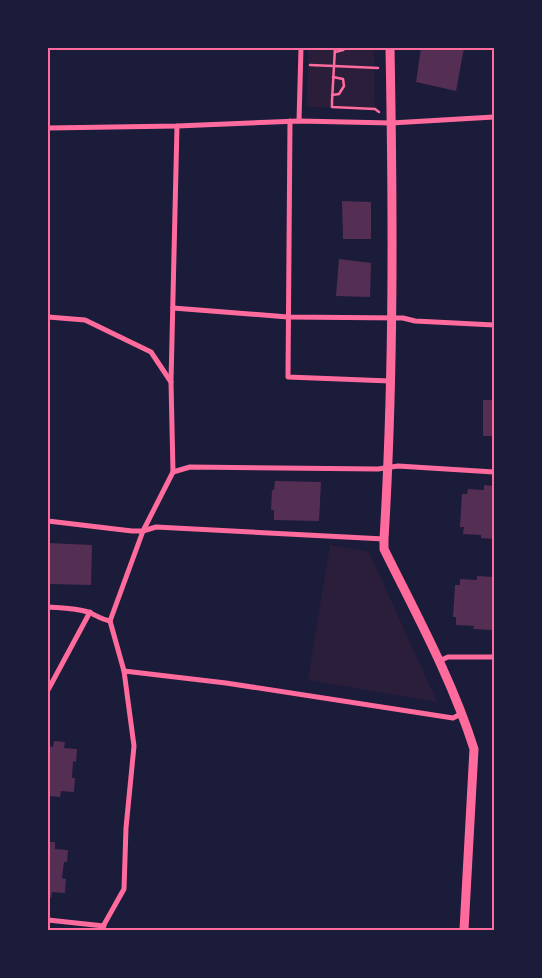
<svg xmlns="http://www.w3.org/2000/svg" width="542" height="978" font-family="Karla,sans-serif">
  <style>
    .green { fill: #2a1e3b }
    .building { fill: #542f53 }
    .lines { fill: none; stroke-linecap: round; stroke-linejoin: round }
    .path { stroke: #ff6b9d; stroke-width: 2.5 }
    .minor { stroke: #ff6b9d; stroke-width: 5 }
    .tertiary { stroke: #ff6b9d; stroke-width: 9 }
    .neatline { fill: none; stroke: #ff6b9d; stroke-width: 2 }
  </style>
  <rect width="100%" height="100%" fill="#1b1b3a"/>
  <g class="green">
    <polygon points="308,48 374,48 375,109 307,107"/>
    <polygon points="330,545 369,552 437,702 308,680"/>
  </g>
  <g class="building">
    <polygon points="421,48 464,48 456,91 416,82"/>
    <polygon points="342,201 371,202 371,239 343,239"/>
    <polygon points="339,259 371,263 370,297 336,296"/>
    <rect x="483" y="400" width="11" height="36"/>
    <polygon points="275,481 321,482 319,521 274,520 274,510 271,510 272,490 274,490"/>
    <polygon points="484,485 494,486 494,539 481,538 481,535 463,534 464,527 460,527 462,494 467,494 468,489 484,490"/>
    <polygon points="48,543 92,545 91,585 48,584"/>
    <polygon points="477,576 494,577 492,630 473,629 474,626 456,625 456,617 453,617 455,585 460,585 460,579 477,580"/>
    <polygon points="54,741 65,742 64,748 77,749 76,762 73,761 72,778 75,778 74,792 61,791 60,797 49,796 49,790 48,790 48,746 53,747"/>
    <polygon points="48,842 55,842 55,849 68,850 67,862 64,862 62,878 66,879 65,893 52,892 51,898 48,897"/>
  </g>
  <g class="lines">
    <g class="path">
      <polyline points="335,52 343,50 345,48"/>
      <polyline points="310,65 334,66 335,48"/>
      <polyline points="378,68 334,66 332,101 332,107 375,109 379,112"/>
      <polyline points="332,95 339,94 344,86 343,79 333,77"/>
    </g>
    <g class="minor">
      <polyline points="290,121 288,377 390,381"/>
      <polyline points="299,121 301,48"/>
      <polyline points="48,128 177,126 299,121 391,123 494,117"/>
      <polyline points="173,308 288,317 403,318 415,321 494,325"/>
      <polyline points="48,317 85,320 151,352 171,382"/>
      <polyline points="173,472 190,467 378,469 398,466 494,472"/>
      <polyline points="48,521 132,531 143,531 156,527 384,539"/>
      <path d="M48,607C61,608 75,608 88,612C96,615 100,619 110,621"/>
      <polyline points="110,621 143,531 173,472 171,382 177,126"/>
      <polyline points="439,661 448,657 494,657"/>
      <polyline points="124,671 226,683 453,718 461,714"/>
      <polyline points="48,690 90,612"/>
      <polyline points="48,920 104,926"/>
      <polyline points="101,930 124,889 126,828 134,746 124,671 110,621"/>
    </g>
    <path class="tertiary" d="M390,48C393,211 394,375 384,539V549C416,614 452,679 474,749L464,930"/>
  </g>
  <rect width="542" height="978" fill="none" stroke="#1b1b3a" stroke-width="98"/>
  <rect x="49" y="49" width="444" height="880" class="neatline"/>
</svg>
